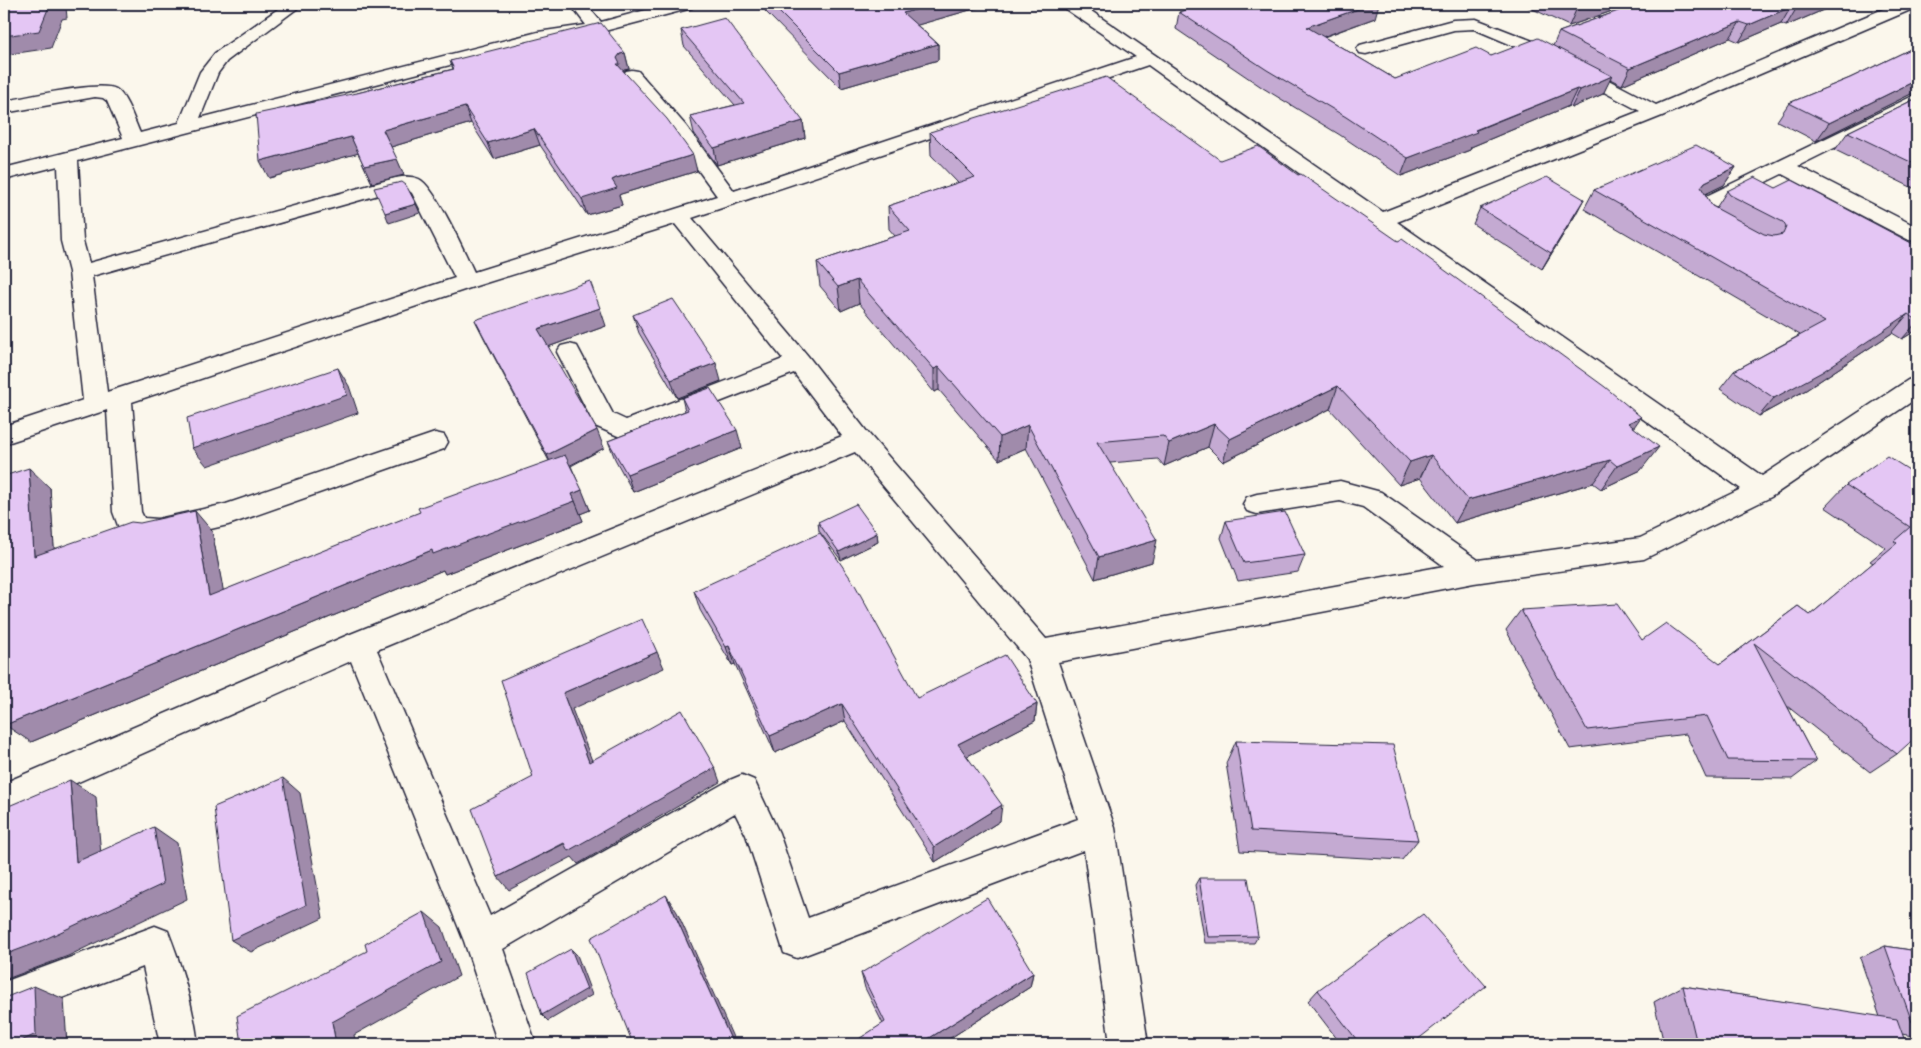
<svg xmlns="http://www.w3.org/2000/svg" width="1921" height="1048" font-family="'Indie Flower',sans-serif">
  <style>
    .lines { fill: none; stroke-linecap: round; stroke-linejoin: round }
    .minor-casing { stroke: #22223b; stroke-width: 3 }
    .minor { fill: #fbf7ec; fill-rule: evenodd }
    .wall { fill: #c4aad2; stroke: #22223b }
    .shaded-wall { fill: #a08bab; stroke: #22223b }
    .building { fill: #e4c6f4; stroke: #22223b }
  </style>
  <rect width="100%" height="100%" fill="#fbf7ec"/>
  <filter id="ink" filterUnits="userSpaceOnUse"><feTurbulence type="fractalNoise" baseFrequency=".02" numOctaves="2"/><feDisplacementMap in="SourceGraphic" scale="10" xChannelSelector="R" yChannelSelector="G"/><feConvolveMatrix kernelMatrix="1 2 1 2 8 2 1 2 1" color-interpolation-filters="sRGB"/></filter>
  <g filter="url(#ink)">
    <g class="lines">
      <g class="minor-casing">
        <g id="minor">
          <path d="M285,4H303L227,61L218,73L200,118L538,32L586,25L570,4H586L601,22L668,4H694L692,8L597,33L539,42L78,161L83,241L89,263L388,180C397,177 410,175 419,179C435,186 465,253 474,272L717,196L672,134L626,79L623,75L626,71L632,70L638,71L686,126L734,191L1136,57L1064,8L1062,4H1081L1383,212L1640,111L1526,51L1474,29L1454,30L1366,54L1360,53L1357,49L1360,45L1453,20L1476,19L1538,43L1656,105L1895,4H1917L1915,8L1662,116L1397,222L1762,476L1908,380L1917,377V398L1771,497L1644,559L1474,583L1058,662L1115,828L1148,1044H1110L1084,850L797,958L784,953L746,835L735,813L503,949L536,1044H498L464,941L351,661L4,815V783L348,635L842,436L794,373L625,439L595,426L557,352L561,346L569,344L577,346L613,414L626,420L783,359L675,224L476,286L132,402L141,512L144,518L158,519L226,504L435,433L444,435L448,442L444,449L228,525L158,541L139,539L120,531L113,512L107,410L4,444V426L83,400L69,272L61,241L58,166L4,180V168L123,138L107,101L103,98L95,97L4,113V101C25,98 99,80 116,89C126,95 135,122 140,133L179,123L200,72L215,53ZM1148,65L1741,489L1640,538L1478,560L1381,492L1340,481L1257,494L1247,497L1243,504L1247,511L1257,514L1340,501L1363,507L1444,566L1046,639L868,433L808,356L692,218ZM407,189L412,193L455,278L107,392L92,276L396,190ZM855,452L1027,659L1078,819L808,918L779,833L754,780L742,775L730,780L490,916L377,650Z"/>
          <path d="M1917,94V107L1798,166L1917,227V241L1909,240L1782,174L1713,208C1718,216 1726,217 1732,225L1728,229C1708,235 1700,221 1691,206L1694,202Z"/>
          <path d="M155,926L168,931C182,966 193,1007 198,1044H160L143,967L4,1020V982Z"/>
        </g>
      </g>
      <use href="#minor" class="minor"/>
    </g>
    <g class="wall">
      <polygon points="764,4 991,4 917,25 938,44 938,60 841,88 765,11"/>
      <polygon points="1102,4 1119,4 1107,8"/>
      <polygon points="1522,4 1632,4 1569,26"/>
      <polygon points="1638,4 1837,4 1786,26 1781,24 1739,42 1730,38 1622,85 1610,79 1603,94 1571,108 1569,106 1471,147 1470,150 1401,176 1340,135 1263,88 1176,29 1179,12 1375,18 1324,37 1395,79 1491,56 1553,46 1559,32"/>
      <polygon points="681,30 803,121 805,138 717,165 694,133 690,116 735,105 684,46"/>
      <polygon points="1917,46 1917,91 1816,141 1777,121 1789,103 1850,78"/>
      <polygon points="625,53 629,69 624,70 623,71 697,171 621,194 619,195 622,205 587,215 540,145 494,159 471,123 391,147 404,175 372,183 358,153 269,178 357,93 453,69 450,61"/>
      <polygon points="1917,98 1917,190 1835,150 1848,132"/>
      <polygon points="930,132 1220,160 1634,427 1641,470 1601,489 1593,483 1455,523 1420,478 1399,485 1330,409 1223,462 1208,447 1164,466 1158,459 1110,463 1152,562 1095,579 1026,448 999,460 939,390 934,392 859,303 841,311 820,286 817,262 895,236 889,229 888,206 958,183 931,155"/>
      <polygon points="1736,167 1724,185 1705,194 1712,206 1716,208 1727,191 1776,188 1917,246 1917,330 1902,339 1892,333 1806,390 1759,416 1720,389 1734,371 1800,335 1584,209 1594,190"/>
      <polygon points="1480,208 1576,214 1542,269 1473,224"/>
      <polygon points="633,315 721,381 677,398 639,333"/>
      <polygon points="475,320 606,326 548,347 604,448 571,466 590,510 580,514 583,521 445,574 443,570 31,742 50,488 54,549 212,531 223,591 549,461 484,338"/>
      <polygon points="682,398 742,448 633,492 615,459 608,441 685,411"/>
      <polygon points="1917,475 1897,754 1870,772 1787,706 1816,761 1792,779 1706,778 1686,734 1570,749 1506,630 1521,610 1642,640 1720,664 1798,606 1810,615 1873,563 1870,561 1886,548 1825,507 1846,485"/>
      <polygon points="1226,521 1305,555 1298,572 1238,581 1221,538"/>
      <polygon points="818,522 877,533 878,542 841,560 819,531"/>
      <polygon points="694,591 917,698 1037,704 1035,721 967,756 1000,821 935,862 845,721 775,753 735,664 732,665 700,610"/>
      <polygon points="1236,741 1418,840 1402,860 1240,851 1226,763"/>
      <polygon points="1199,878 1258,936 1254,943 1205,943 1195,885"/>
      <polygon points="1885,946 1917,951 1917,1037 1902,1034 1906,1044 1664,1044 1654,1002 1683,986 1880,1017 1860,958"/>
      <polygon points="861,973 1033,973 1030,987 941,1044 851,1044 883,1024 865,988"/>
      <polygon points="1318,990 1412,1044 1341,1044 1308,1001"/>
    </g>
    <g class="shaded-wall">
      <polygon points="50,4 82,4 66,7 67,18 62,19 51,48 4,55 4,36"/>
      <polygon points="937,4 991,4 904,29 903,13"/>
      <polygon points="1107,4 1119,4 1107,8"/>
      <polygon points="1372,4 1379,4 1375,18 1303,44 1307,27"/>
      <polygon points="1593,4 1632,4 1569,26 1576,10"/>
      <polygon points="1809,4 1837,4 1786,26 1796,9"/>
      <polygon points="1791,7 1781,24 1739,42 1749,25"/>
      <polygon points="1740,22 1730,38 1622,85 1630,68"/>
      <polygon points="938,44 938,60 841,88 839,72"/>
      <polygon points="625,53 629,69 624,70 622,73 617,64 617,58 620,54"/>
      <polygon points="1612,76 1603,94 1571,108 1580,90"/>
      <polygon points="1917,80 1917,91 1816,141 1829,123"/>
      <polygon points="1577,89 1569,106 1471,147 1470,150 1401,176 1408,158"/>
      <polygon points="465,107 471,123 391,147 383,130"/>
      <polygon points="803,121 805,138 717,165 714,148"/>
      <polygon points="534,129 540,145 494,159 488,143"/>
      <polygon points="351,137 359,153 269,178 260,161"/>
      <polygon points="693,155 697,171 621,194 619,195 622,205 587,215 582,199 616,178"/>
      <polygon points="397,159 404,175 372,183 364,166"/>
      <polygon points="1736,167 1724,185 1693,200 1701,187 1705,182"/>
      <polygon points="1584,199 1576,214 1542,269 1551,253"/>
      <polygon points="416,204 420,213 389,223 385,213"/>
      <polygon points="857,280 859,303 841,311 838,287"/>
      <polygon points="600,308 606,326 545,348 538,329"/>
      <polygon points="1908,314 1892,333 1806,390 1759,416 1774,398"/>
      <polygon points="1917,322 1917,330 1902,339"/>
      <polygon points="716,363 721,381 677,398 671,380"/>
      <polygon points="939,367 939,390 934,392 934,369"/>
      <polygon points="338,368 349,386 358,413 207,466 192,448"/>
      <polygon points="1338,386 1330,409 1223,462 1230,439"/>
      <polygon points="1641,417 1625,440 1628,423"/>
      <polygon points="1214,424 1208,447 1164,466 1169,443"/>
      <polygon points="1028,425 1026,448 999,460 1000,437"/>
      <polygon points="597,430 604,448 555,473 547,455"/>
      <polygon points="737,430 742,448 633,492 627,474"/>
      <polygon points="1659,447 1641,470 1601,489 1617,466"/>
      <polygon points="1431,455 1420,478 1399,485 1410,462"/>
      <polygon points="1610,460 1593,483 1455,523 1468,500"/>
      <polygon points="29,468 50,488 56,576 34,556"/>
      <polygon points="582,490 590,510 580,514 572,494"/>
      <polygon points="575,501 583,521 445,574 443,570 31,742 5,725 432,550"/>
      <polygon points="195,511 212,531 228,615 209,596"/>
      <polygon points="877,533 878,542 841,560 839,552"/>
      <polygon points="1157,540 1152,562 1095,579 1099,557"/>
      <polygon points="729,646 735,664 732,665 726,647"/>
      <polygon points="657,652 664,668 572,709 598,776 589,762 563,693"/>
      <polygon points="842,704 845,721 775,753 770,736"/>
      <polygon points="1037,704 1035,721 958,761 958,744"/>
      <polygon points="715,768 720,782 578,864 572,857 509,890 498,877"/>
      <polygon points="283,778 300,793 323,918 251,952 231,940"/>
      <polygon points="70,780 96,797 103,878 76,862"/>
      <polygon points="1002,805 1000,821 935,862 934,847"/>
      <polygon points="154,827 177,843 187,899 68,956 4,980 4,955"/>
      <polygon points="666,895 677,912 736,1044 733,1044"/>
      <polygon points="424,912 442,927 459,976 354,1035 356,1044 336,1044 332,1022"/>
      <polygon points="571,949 577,955 592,995 548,1021 542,1015"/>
      <polygon points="1033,973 1030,987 941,1044 920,1044"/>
      <polygon points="34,986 64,999 67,1044 15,1044"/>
    </g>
    <g class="building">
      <polygon points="4,4 50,4 39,31 4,36"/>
      <polygon points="771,4 937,4 903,13 938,44 839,72"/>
      <polygon points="1206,4 1372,4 1307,27 1395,79 1476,48 1491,56 1538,38 1612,76 1580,90 1577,89 1475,130 1477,132 1408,158 1346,117 1267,70 1179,12"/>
      <polygon points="1564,4 1593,4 1576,10"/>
      <polygon points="1638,4 1809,4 1796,9 1791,7 1749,25 1740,22 1630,68 1559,32"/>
      <polygon points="725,18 803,121 714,148 690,116 744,103 681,30"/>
      <polygon points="601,23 625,53 620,54 617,58 620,64 617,64 667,119 693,155 616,178 612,180 617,188 582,199 534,129 488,143 465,107 383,130 397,159 364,166 351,137 260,161 256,114 357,93 454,69 450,61"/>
      <polygon points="1917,46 1917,80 1829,123 1789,103 1850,78"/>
      <polygon points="1106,77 1220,160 1258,146 1298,175 1301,174 1398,241 1402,239 1605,387 1641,417 1628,423 1659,447 1617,466 1610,460 1468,500 1431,455 1410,462 1338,386 1230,439 1214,424 1169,443 1163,436 1097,442 1157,540 1099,557 1028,425 1000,437 939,367 934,369 857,280 838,287 817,262 910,231 888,206 975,177 930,132"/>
      <polygon points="1917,98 1917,165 1848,132"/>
      <polygon points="1696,145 1736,167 1705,182 1701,187 1712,206 1764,234 1774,236 1783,234 1786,227 1783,222 1730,195 1727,191 1755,177 1776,188 1792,180 1917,246 1917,320 1908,314 1822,372 1774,398 1734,371 1825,322 1594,190"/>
      <polygon points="1547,177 1584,199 1551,253 1480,208"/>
      <polygon points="402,182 406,185 416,204 385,213 374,188"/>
      <polygon points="590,281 600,308 538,329 597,430 547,455 475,320"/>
      <polygon points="673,299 716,363 671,380 633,315"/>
      <polygon points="338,368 347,395 192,448 187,418"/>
      <polygon points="710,388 737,430 627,474 608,441 688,410 682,398"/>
      <polygon points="565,455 582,490 572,494 575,501 433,554 432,550 5,725 4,694 4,476 29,468 34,556 131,522 140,523 195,511 209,596 420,512 418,508"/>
      <polygon points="1887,456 1917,475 1917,736 1897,754 1754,643 1816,761 1728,760 1707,716 1587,730 1521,610 1617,604 1642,640 1666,623 1720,664 1798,606 1810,615 1897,543 1894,541 1910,527 1846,485"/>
      <polygon points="856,504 877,533 839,552 818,522"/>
      <polygon points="1285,512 1305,555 1244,563 1226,521"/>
      <polygon points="820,533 855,585 917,698 1005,655 1037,704 958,744 1002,805 934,847 842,704 770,736 729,646 726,647 694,591"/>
      <polygon points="642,619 657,652 563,693 589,762 682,710 715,768 568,851 564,843 498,877 472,809 533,777 501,680"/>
      <polygon points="1236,741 1393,745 1418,840 1251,831"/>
      <polygon points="283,778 306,905 231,940 214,807"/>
      <polygon points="70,780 76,862 154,827 163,884 39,942 4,955 4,808"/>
      <polygon points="1199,878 1248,878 1258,936 1208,937"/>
      <polygon points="666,895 733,1044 633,1044 591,938"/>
      <polygon points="987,898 1033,973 920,1044 851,1044 885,1022 861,973"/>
      <polygon points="424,912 441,962 332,1022 336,1044 241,1044 237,1016 367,951 365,944"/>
      <polygon points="1423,914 1486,986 1412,1044 1360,1044 1318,990"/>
      <polygon points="1885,946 1917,951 1917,1022 1912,1022"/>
      <polygon points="571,949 587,989 542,1015 528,973"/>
      <polygon points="34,986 36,1034 15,1044 4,1044 4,998"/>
      <polygon points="1683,986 1897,1019 1906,1044 1697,1044"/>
    </g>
  </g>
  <rect width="1921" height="1048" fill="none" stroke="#fbf7ec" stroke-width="20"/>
  <rect x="10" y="10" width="1901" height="1028" fill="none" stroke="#22223b" stroke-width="2" filter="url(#ink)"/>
</svg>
